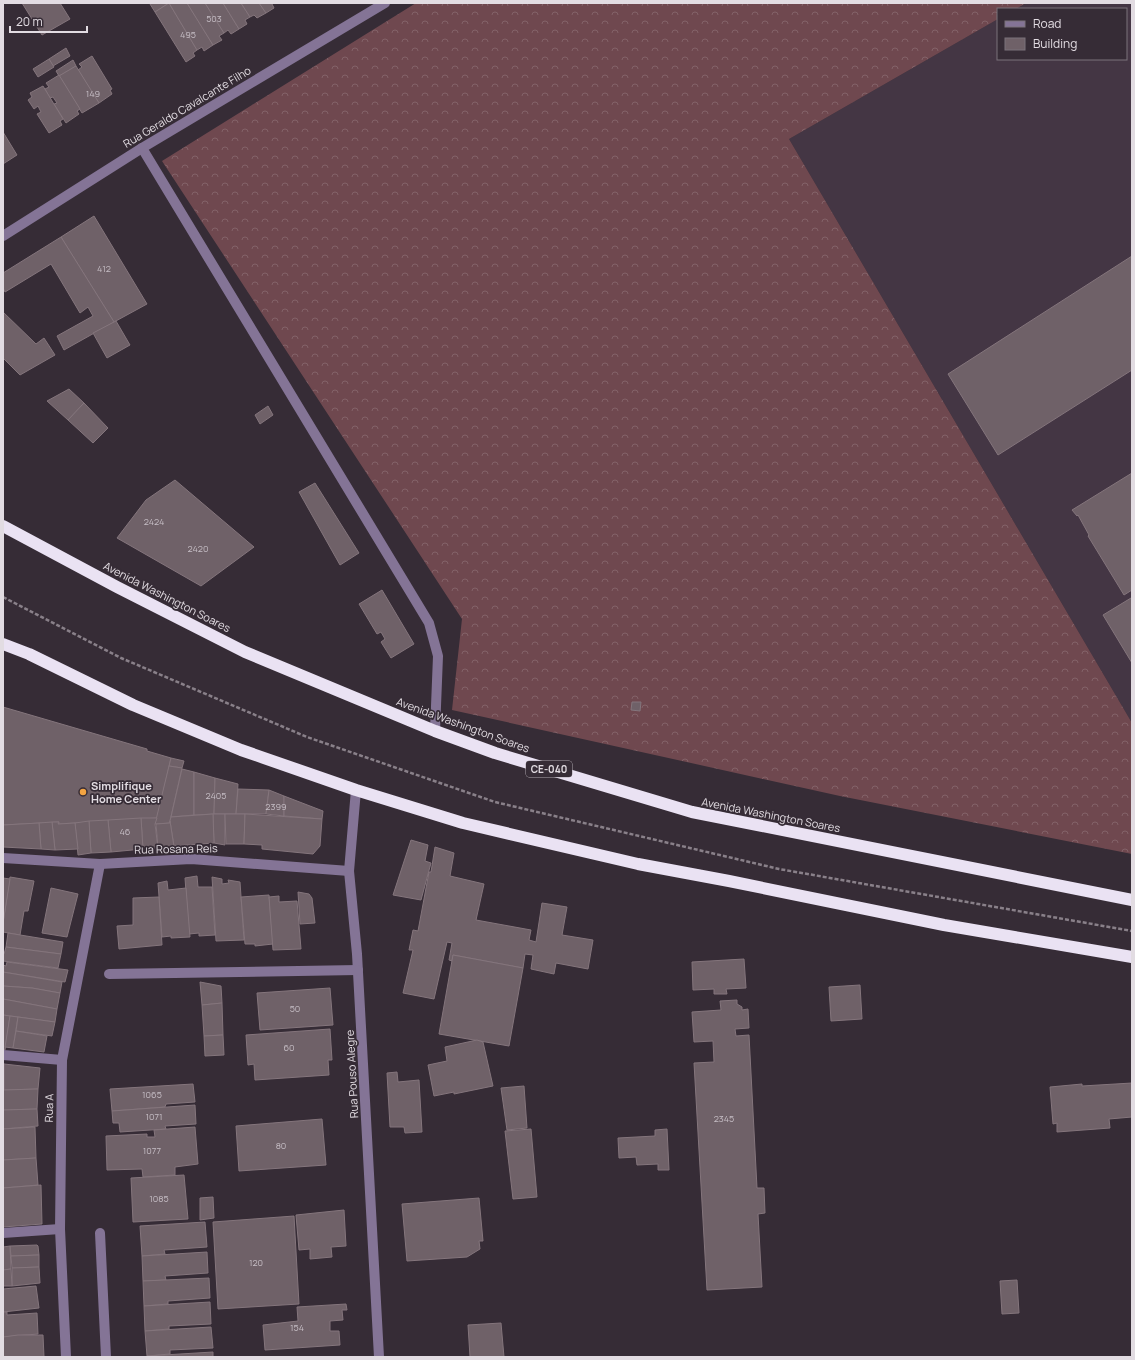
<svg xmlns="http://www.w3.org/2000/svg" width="1135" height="1360" font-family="Manrope,sans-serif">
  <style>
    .built { fill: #443644 }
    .forest { fill: url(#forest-crowns) }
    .building { fill: #6f6168; stroke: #84757c }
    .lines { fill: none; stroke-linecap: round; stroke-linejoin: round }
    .path { stroke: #898089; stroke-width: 2.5; stroke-dasharray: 4 2; stroke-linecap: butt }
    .minor { stroke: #847496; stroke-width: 10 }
    .highway { stroke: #eae2f3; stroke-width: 12 }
    .poi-dot { fill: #f3a442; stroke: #362c36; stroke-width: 1.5 }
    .labels { text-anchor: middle; stroke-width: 3.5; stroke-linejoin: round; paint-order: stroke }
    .number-label { font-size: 9px; fill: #c5bdc4 }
    .shield { fill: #362c36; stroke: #aea7ae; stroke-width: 1 }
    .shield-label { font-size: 10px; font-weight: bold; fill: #e2dce2 }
    .street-label { font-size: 11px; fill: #e2dce2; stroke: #362c36 }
    .poi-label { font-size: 11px; font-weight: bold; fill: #e2dce2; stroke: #362c36; text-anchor: start }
  </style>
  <defs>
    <pattern id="forest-crowns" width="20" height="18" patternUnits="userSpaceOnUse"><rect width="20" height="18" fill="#6f484f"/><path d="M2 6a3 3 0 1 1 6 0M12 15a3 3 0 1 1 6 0" fill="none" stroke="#836268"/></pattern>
  </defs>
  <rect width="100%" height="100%" fill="#362c36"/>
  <polygon class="built" points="1026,3 1132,3 1132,723 789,139 998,19 998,59 1126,59 1126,9 1016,9"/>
  <polygon class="forest" points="416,3 1026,3 1016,9 998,9 998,19 789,139 1132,723 1132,854 840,796 452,710 462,619 162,161"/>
  <g class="building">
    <polygon points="22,3 60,3 70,19 42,35"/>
    <polygon points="152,3 169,3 155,12 150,4"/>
    <polygon points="169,3 197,50 193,53 195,56 186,62 155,12"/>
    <polygon points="169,3 187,3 213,45 204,51 202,47 197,50"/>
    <polygon points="187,3 205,3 224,33 219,36 222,40 213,45"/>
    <polygon points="205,3 223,3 239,29 231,34 228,30 224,33"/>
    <polygon points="223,3 241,3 250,17 245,20 247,24 239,29"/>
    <polygon points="241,3 259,3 266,13 257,18 254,15 250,17"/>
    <polygon points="259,3 273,3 272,4 274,8 266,13"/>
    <polygon points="66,48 70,56 53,66 49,59"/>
    <polygon points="92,56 112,89 110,90 112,94 99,103 78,70 82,67 79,64"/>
    <polygon points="49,59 54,67 38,77 33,69"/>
    <polygon points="73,60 76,66 59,76 56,71"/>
    <polygon points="76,66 99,103 82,113 59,76"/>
    <polygon points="59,75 80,109 77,111 79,114 66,123 54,104 57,103 53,97 50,98 45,89 49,87 46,83"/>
    <polygon points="43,86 63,119 60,121 62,125 49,133 37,114 41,112 38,106 34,109 28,100 32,97 30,93"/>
    <polygon points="3,132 17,155 3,164"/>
    <polygon points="94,216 147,304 114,322 61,237"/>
    <polygon points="61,237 114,322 64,350 57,336 93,316 88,307 80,313 51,264 5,292 3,288 3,273"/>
    <polygon points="1132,256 1132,370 998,455 948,374"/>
    <polygon points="3,312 36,344 44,338 55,355 20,375 3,358"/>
    <polygon points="116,321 130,345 107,358 93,333"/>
    <polygon points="69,389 84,403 68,420 47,401"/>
    <polygon points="84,403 108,428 93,443 68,420"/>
    <polygon points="268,406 273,415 260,424 255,415"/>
    <polygon points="1132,473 1132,590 1124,595 1088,536 1089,535 1078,515 1077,516 1072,510"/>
    <polygon points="175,480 254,547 201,586 117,538 146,500"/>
    <polygon points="315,483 359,553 340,565 299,492"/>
    <polygon points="382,590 414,644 391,658 381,642 385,639 381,632 377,634 359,604"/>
    <polygon points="1131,598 1132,600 1132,663 1103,615"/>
    <polygon points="632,702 641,702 640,711 631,710"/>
    <polygon points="3,707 147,749 147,751 171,758 157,818 58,824 59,822 3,825"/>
    <polygon points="171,758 184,761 182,768 169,766"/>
    <polygon points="169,766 182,768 170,821 170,823 155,824"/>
    <polygon points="182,769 194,772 194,815 171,817"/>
    <polygon points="194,772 215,778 214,814 194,815"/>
    <polygon points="215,778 238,784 236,814 214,814"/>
    <polygon points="238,789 269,790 266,814 236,814"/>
    <polygon points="269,790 284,796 284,816 266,814"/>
    <polygon points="284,796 323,811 322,819 284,816"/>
    <polygon points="213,814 225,814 225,845 214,843"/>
    <polygon points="213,814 214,843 174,846 170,821 171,817"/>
    <polygon points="225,814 245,814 244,844 226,844"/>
    <polygon points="245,814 322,819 320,846 313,854 262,849 262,845 244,844"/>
    <polygon points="141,818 157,818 155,824 158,848 143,849"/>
    <polygon points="141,818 143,849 111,852 108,820"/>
    <polygon points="108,820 111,852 91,853 89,821"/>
    <polygon points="89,821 91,853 78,855 75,823"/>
    <polygon points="170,821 174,847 158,848 156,824 170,823"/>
    <polygon points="52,822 59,822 58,824 75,823 78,849 55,850"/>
    <polygon points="52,822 55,850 41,849 39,823"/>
    <polygon points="39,823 41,849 3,847 3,825"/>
    <polygon points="411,840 428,845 425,861 431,863 421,900 393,895"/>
    <polygon points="435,847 454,853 450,876 484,884 476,920 531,930 529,940 536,942 542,903 567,907 562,935 593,940 588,969 556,963 554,974 531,969 533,955 525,954 523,968 453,955 452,961 449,960 452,943 447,942 434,999 403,993 413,950 409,950 413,930 418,931 429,872 431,872"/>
    <polygon points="197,876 198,887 212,887 215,935 199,936 199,933 189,934 185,878"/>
    <polygon points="10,877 34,881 28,911 24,911 20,935 3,932 3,923"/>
    <polygon points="212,877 222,879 222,884 229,883 228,880 240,882 244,940 216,941"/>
    <polygon points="3,878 10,879 3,923"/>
    <polygon points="167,881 168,890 186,888 190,937 171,938 171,936 162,937 158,883"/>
    <polygon points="51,888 78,894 67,937 42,933"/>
    <polygon points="298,892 309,894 312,898 315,923 300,924"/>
    <polygon points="269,895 273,944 255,946 255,944 245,944 241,897"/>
    <polygon points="279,896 279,902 297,901 301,949 273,950 269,897"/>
    <polygon points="159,897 162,945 119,949 117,926 133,925 133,898"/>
    <polygon points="8,933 63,942 61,954 6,947"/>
    <polygon points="6,947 61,954 58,968 3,961 3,954 4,954"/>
    <polygon points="453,955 523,968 509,1046 439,1034"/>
    <polygon points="744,959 746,988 726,989 727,994 714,994 714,989 693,990 692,962"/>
    <polygon points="7,962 68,970 65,982 3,972 3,965 6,966"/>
    <polygon points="3,972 62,982 60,993 32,988 3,986"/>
    <polygon points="200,982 221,986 222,1003 202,1005"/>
    <polygon points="860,985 862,1019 831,1021 829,987"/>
    <polygon points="3,986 32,988 60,993 57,1009 3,999"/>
    <polygon points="330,988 333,1025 260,1030 257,993"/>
    <polygon points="3,999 57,1009 55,1022 3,1015"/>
    <polygon points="737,1000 737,1004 742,1007 742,1010 748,1009 749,1028 735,1029 736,1036 749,1035 757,1188 764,1188 765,1213 758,1214 762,1287 707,1290 694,1063 714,1062 713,1041 694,1042 692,1012 721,1010 720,1001"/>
    <polygon points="222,1003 223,1035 204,1036 202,1005"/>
    <polygon points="3,1015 10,1016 5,1050 3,1050"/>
    <polygon points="10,1016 18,1017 13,1048 5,1047"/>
    <polygon points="18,1017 55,1022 52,1036 16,1031"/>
    <polygon points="330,1029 332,1060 328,1060 329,1075 255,1080 254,1064 248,1065 246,1035"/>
    <polygon points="16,1031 47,1036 44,1052 13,1048"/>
    <polygon points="223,1035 224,1055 205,1056 204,1036"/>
    <polygon points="477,1040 483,1042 493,1086 454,1094 454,1092 434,1096 428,1065 447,1061 445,1047"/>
    <rect x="3" y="1064" width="1" height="26"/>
    <polygon points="4,1064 40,1068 38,1089 4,1090"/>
    <polygon points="397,1072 398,1082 419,1080 422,1132 405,1133 404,1127 390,1127 387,1073"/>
    <polygon points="1132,1083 1132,1117 1109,1119 1110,1128 1057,1132 1057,1123 1053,1124 1050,1087 1082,1084 1082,1086"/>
    <polygon points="193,1084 195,1102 166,1104 165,1107 112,1111 110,1089"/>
    <polygon points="524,1086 527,1128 507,1130 501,1088"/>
    <polygon points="38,1089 37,1109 3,1110 3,1090"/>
    <polygon points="195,1105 196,1124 165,1126 166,1129 120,1132 119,1123 113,1123 112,1111"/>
    <polygon points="37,1109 38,1126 3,1129 3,1110"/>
    <polygon points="322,1119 326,1165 239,1171 236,1126"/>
    <polygon points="35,1127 36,1158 3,1160 3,1129"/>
    <polygon points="195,1127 198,1164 175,1167 175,1175 143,1177 142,1169 107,1170 106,1136 147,1134 147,1137 155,1137 154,1130"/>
    <polygon points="531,1129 537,1197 513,1199 505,1131"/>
    <polygon points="667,1129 669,1170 658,1170 658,1164 637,1165 636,1157 619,1158 618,1138 655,1136 655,1130"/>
    <polygon points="36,1158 38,1185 3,1188 3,1160"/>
    <polygon points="184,1175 188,1219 133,1222 131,1178"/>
    <polygon points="41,1185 42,1224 3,1227 3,1188"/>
    <polygon points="213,1197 214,1218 200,1220 200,1198"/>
    <polygon points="479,1198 483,1241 479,1241 480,1249 467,1257 407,1261 402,1204"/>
    <polygon points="344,1210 346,1246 331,1247 332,1257 310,1259 310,1249 299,1250 296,1215"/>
    <polygon points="294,1216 299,1304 218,1309 213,1222"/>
    <polygon points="205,1222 207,1247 164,1250 165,1254 142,1256 140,1226"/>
    <polygon points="37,1245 38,1246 39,1255 11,1256 10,1246"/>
    <polygon points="10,1246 11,1269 3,1270 3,1247"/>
    <polygon points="207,1252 208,1273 165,1276 166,1280 143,1281 142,1256"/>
    <polygon points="39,1255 39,1267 12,1268 11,1256"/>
    <polygon points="39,1267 40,1283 12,1286 12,1268"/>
    <polygon points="11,1269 12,1286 3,1286 3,1270"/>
    <polygon points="209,1278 210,1298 168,1301 168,1304 144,1306 143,1281"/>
    <polygon points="1017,1280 1019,1313 1002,1314 1000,1281"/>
    <polygon points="36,1286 39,1308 3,1312 3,1289"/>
    <polygon points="210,1302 211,1324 169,1326 169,1329 145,1331 144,1306"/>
    <polygon points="346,1304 347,1310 342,1310 343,1320 330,1321 330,1331 339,1331 340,1345 265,1350 263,1325 298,1321 297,1307"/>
    <polygon points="3,1312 7,1312 7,1315 37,1313 38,1334 3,1337"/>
    <polygon points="501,1323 504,1357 470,1357 468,1325"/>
    <polygon points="211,1327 213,1348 170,1350 170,1354 147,1356 145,1331"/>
    <polygon points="18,1335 43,1335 44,1357 3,1357 3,1337"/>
    <polygon points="213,1352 213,1357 147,1357 147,1356"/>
  </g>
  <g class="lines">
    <polyline class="path" points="3,597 121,658 307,737 495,802 779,869 1132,931"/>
    <g class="minor">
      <polyline points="142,148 429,623 438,656 435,731"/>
      <polyline points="3,236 142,148 385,3"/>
      <polyline points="356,790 349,871 357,954 379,1357"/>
      <polyline points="3,858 100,864 191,859 349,871"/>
      <polyline points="109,974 358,970"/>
      <polyline points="3,1055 62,1060"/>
      <polyline points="3,1233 60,1229"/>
      <polyline points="100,1233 106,1357"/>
      <polyline points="66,1357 60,1229 62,1060 100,864"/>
    </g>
    <g class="highway">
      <polyline points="3,526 117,587 245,652 435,731 495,753 692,812 1132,900"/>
      <polyline points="3,644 29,654 133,705 241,750 356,790 463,823 638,864 729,881 944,925 1132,957"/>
    </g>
  </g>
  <circle class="poi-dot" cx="83" cy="792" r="4"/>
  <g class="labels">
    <g class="number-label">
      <text x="214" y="22">503</text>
      <text x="188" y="38">495</text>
      <text x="93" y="97">149</text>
      <text x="104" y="272">412</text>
      <text x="154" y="525">2424</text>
      <text x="198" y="552">2420</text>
      <text x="216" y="799">2405</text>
      <text x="276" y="810">2399</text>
      <text x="125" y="835">46</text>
      <text x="295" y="1012">50</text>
      <text x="289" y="1051">60</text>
      <text x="152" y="1098">1065</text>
      <text x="154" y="1120">1071</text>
      <text x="724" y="1122">2345</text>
      <text x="281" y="1149">80</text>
      <text x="152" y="1154">1077</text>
      <text x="159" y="1202">1085</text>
      <text x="256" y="1266">120</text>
      <text x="297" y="1331">154</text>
    </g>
    <rect class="shield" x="526" y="761" width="46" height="16" rx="3"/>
    <g class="shield-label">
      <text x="549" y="773">CE-040</text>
    </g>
    <g class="street-label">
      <text transform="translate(187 107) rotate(-31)" y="4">Rua Geraldo Cavalcante Filho</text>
      <text transform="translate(167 597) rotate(27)" y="4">Avenida Washington Soares</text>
      <text transform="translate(463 725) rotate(20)" y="4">Avenida Washington Soares</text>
      <text transform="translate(771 815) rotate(11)" y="4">Avenida Washington Soares</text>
      <text transform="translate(176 849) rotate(-1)" y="4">Rua Rosana Reis</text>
      <text transform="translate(352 1074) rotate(-93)" y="4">Rua Pouso Alegre</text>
      <text transform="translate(49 1108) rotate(-89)" y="4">Rua A</text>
    </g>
    <g class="poi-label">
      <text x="91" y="790">Simplifique<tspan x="91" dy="13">Home Center</tspan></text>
    </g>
  </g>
  <rect width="1135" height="1360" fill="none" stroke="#e2dce2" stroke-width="8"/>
  <rect x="997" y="8" width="130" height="52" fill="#362c36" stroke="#7b727b"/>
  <rect x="1005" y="21" width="20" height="6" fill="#847496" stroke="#7b727b"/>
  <text x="1033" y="28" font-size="12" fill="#e2dce2">Road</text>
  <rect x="1005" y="38" width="20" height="12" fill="#6f6168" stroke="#7b727b"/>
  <text x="1033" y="48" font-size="12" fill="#e2dce2">Building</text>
  <path d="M10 26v6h77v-6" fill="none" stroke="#e2dce2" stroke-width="2"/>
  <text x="16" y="26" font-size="12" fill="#e2dce2" stroke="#362c36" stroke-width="3" paint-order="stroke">20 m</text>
</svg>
